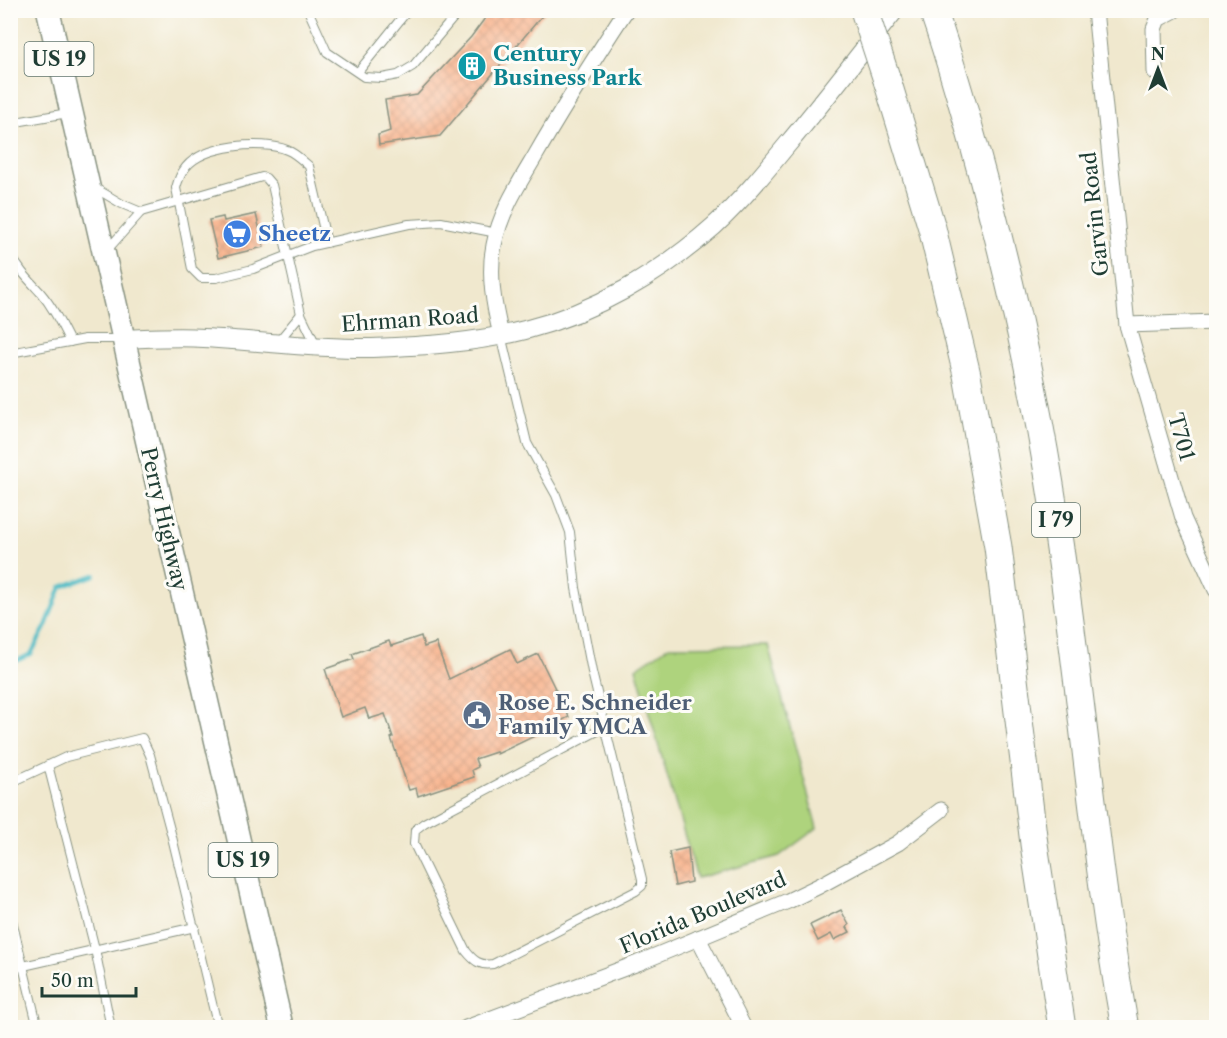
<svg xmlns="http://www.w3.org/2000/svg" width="1227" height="1038" font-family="'Libre Caslon Text',serif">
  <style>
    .green { fill: #aed37d; stroke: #668858; stroke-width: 1.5 }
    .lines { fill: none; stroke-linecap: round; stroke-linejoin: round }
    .stream { stroke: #4dbbc5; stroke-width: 4 }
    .building { fill: url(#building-cross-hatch) }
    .service-casing { stroke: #889281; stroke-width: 10 }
    .minor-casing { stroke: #889281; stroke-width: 17 }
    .tertiary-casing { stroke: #889281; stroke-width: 20 }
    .primary-casing { stroke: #889281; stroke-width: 25 }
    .motorway-casing { stroke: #889281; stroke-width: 29 }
    .service { stroke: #fff; stroke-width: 8 }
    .minor { stroke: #fff; stroke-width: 15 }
    .tertiary { stroke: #fff; stroke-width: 18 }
    .primary { stroke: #fff; stroke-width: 22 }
    .motorway { stroke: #fff; stroke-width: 27 }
    .motorway-bridge-casing { stroke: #889281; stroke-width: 29; stroke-linecap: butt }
    .motorway-bridge { stroke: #fff; stroke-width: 27 }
    .labels { text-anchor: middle; stroke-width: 6; stroke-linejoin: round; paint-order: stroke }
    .shield { fill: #fdfcf7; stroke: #62766e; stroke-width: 1.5 }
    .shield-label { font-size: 20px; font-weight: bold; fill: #1f3d34 }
    .culture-label { font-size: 21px; font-weight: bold; fill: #0d838f; stroke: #fdfcf7; text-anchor: start }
    .street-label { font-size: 21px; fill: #1f3d34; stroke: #fdfcf7 }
    .shop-label { font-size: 21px; font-weight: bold; fill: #366cbe; stroke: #fdfcf7; text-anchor: start }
    .service-label { font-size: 21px; font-weight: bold; fill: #4e5e75; stroke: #fdfcf7; text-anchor: start }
  </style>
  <defs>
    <pattern id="building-cross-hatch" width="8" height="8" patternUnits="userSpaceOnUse" patternTransform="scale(1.5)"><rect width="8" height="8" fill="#f8af86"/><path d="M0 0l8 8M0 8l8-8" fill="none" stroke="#d49774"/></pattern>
  </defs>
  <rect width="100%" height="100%" fill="#fdfcf7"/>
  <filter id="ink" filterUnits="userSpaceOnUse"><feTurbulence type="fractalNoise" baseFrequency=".0167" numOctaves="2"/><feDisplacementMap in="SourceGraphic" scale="12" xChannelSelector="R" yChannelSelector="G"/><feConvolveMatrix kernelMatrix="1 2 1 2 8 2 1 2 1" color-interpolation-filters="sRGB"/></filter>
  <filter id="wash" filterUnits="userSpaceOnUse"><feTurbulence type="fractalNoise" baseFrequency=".008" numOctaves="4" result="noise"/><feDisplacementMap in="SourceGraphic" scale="24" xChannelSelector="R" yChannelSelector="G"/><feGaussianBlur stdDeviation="1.35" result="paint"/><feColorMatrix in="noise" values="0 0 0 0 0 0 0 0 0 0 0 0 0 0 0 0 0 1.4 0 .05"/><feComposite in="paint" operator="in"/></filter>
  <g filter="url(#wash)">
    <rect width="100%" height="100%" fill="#f0e8ce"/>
    <polygon class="green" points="768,645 817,828 779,856 697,878 636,668 669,646"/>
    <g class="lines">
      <polyline class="stream" points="10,664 31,654 46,626 61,587 95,575"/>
    </g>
    <g id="blocks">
      <g class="building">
        <polygon points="491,10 547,10 440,136 379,145 378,135 390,131 385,100 417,95 471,37"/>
        <polygon points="256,214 264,247 218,258 209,220 223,217 224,221"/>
        <polygon points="421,636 424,647 436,643 449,679 510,649 517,664 538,654 569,717 542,730 543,732 497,754 496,752 475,759 478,767 472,770 474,777 418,796 416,788 409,790 391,738 393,737 385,714 369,719 365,708 341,717 325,669 354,659 352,654 389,641 391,646"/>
        <polygon points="688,848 691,882 675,886 669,852"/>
        <polygon points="841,910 849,925 847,927 850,932 834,940 831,934 818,941 810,925"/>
      </g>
    </g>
  </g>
  <g filter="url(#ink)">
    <use href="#blocks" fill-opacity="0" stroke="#889281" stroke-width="1.5"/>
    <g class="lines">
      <g class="service-casing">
        <g id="service">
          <polyline points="308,10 327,52 364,77 382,78 398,75 413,66 460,10"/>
          <polyline points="358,72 408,10"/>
          <polyline points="10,123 68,113"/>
          <polyline points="95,188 122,204 141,212 108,249"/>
          <polyline points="141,212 262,177 266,178 272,185 301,314 316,345"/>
          <path d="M327,243L309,166C302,160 295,153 287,150C262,140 204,145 186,167C181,173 178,180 176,188L192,269L201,278H216L253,269L312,246L409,224L441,222L497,233"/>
          <path d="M10,253C18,269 28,279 40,292C53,307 61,324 70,342"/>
          <path d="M501,335L527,443L556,495L570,532L576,588L592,672L642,879V886L636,891L493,964C480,966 474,961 466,951L414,844L415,830L424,823L605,727"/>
          <polyline points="277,343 301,314"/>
          <polyline points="10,353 85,339 122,339"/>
          <polyline points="48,765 95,949 111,1028"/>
          <polyline points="10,783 66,757 142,738 150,755 172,837 218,1028"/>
          <polyline points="10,912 38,1028"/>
          <polyline points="10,969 195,927"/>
        </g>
      </g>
      <g class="minor-casing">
        <g id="minor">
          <polyline points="1095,10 1127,325 1183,518 1216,590"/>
          <polyline points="1155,72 1154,29 1158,19 1175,10"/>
          <polyline points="1127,325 1216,322"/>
          <path d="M501,335C494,306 488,275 494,245C500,213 518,185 534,158C563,107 594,59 626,10"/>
          <polyline points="698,938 744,1028"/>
          <polyline points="466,1028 638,963 788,901 819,886 898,843 941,810"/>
        </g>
      </g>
      <g class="tertiary-casing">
        <path id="tertiary" d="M123,339C150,338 177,336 204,338C260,341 316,349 372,348C424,346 475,343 525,330C595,312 660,274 714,226C741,201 764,173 787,145C824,101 859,55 895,10"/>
      </g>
      <g class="primary-casing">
        <polyline id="primary" points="48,10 282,1028"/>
      </g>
      <g class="motorway-casing">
        <g id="motorway">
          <path d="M933,10C955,74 973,140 990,205C1017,308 1039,411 1055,516C1082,686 1094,858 1125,1028"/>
          <polyline points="887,80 932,228 967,375 998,547 1034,844 1062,1028"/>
        </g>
      </g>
      <use href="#service" class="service"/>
      <use href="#minor" class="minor"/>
      <use href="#tertiary" class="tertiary"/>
      <use href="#primary" class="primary"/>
      <use href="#motorway" class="motorway"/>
      <g class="motorway-bridge-casing">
        <polyline id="motorway-bridge" points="864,10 887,80"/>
      </g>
      <use href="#motorway-bridge" class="motorway-bridge"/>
    </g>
  </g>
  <defs>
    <g id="building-disc" transform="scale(1.5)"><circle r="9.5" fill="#0f9aa8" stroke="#fdfcf7"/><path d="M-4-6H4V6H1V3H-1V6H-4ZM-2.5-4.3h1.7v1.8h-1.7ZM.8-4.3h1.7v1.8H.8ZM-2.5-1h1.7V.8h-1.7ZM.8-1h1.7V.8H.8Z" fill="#fff"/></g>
    <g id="supermarket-disc" transform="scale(1.5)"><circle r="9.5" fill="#3f7fe0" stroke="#fdfcf7"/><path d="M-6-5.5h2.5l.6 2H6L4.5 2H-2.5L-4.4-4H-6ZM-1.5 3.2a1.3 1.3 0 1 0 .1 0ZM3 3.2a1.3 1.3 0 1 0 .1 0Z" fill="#fff"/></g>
    <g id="civic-disc" transform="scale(1.5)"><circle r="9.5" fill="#5c6f8a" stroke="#fdfcf7"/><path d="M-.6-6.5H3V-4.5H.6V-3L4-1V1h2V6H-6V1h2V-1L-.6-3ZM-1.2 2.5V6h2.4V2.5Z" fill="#fff"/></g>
  </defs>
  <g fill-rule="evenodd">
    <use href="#building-disc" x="472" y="66"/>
    <use href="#supermarket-disc" x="237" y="234"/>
    <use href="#civic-disc" x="477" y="715"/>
  </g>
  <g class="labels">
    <g class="shield">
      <rect x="24.5" y="42" width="69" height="34" rx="4.5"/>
      <rect x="1032" y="503" width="48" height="34" rx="4.5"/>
      <rect x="208.5" y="843" width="69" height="34" rx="4.5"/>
    </g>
    <g class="shield-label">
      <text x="59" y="66">US 19</text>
      <text x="1056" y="527">I 79</text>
      <text x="243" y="867">US 19</text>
    </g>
    <g class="culture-label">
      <text x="493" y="61">Century<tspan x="493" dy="24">Business Park</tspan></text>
    </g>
    <g class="street-label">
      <text transform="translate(1095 214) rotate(-96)" y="7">Garvin Road</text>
      <text transform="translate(410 320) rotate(-4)" y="7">Ehrman Road</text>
      <text transform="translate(1181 437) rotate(74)" y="7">T701</text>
      <text transform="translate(164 519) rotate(77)" y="7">Perry Highway</text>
      <text transform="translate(703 913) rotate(-23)" y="7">Florida Boulevard</text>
    </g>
    <g class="shop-label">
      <text x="258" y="241">Sheetz</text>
    </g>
    <g class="service-label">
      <text x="498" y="710">Rose E. Schneider<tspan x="498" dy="24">Family YMCA</tspan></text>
    </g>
  </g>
  <rect width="1227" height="1038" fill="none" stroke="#fdfcf7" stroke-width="36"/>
  <g transform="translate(1158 69)" stroke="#fdfcf7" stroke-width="4.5" paint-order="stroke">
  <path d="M0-4.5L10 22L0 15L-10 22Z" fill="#1f3d34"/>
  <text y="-9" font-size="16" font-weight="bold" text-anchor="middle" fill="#1f3d34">N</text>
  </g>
  <path d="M42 987v9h94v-9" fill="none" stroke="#1f3d34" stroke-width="3"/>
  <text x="51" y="987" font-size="18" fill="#1f3d34" stroke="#fdfcf7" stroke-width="4.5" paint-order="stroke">50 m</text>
</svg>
